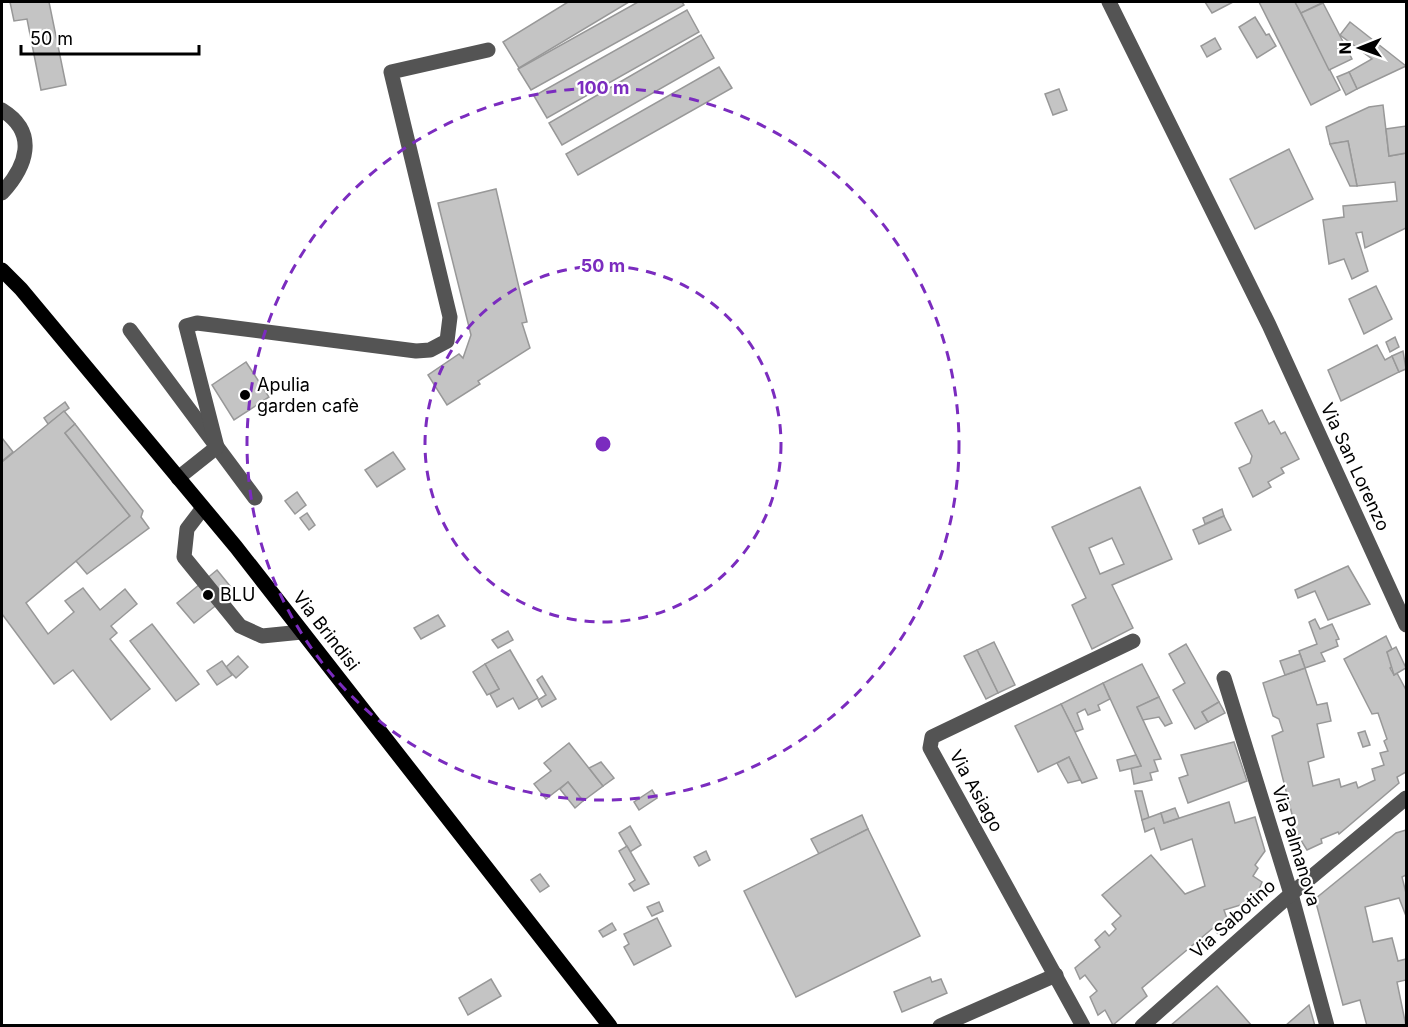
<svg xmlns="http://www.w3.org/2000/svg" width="1408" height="1027" font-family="Inter,sans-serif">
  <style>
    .building { fill: #c4c4c4; stroke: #989898; stroke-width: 1.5; fill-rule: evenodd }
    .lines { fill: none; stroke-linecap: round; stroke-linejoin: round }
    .minor { stroke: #545454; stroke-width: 15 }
    .major { stroke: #000; stroke-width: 15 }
    .ring { fill: none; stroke: #7b2cbf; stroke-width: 3; stroke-dasharray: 10 8 }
    .poi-dot { fill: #000; stroke: #fff; stroke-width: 2 }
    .labels { text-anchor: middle; stroke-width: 4.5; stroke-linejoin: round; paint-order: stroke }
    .poi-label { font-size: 18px; fill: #000; stroke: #fff; text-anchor: start }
    .street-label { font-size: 18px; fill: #000; stroke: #fff }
    .centre { fill: #7b2cbf; stroke: #fff; stroke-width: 3 }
    .ring-label { font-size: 18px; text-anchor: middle; font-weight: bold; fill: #7b2cbf; stroke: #fff; stroke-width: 4.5; stroke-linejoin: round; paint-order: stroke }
  </style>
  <rect width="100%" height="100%" fill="#fff"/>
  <g class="building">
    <polygon points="10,2 49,2 66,85 41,90 27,19 14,21"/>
    <polygon points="568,2 629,2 519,68 503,42"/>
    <polygon points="638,2 682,2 684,5 531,90 518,69"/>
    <polygon points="1205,2 1233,2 1212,13"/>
    <polygon points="1259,2 1295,2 1340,90 1311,105"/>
    <polygon points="1295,2 1324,2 1301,13"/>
    <polygon points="1323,3 1352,59 1329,70 1301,13"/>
    <polygon points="687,10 699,32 547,118 534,96"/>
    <polygon points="1255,17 1266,35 1269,34 1276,46 1257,58 1239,27"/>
    <polygon points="1350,22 1406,66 1357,89 1349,72 1372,59 1340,35"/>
    <polygon points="701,35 714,58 562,145 549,123"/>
    <polygon points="1215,38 1221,49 1207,57 1201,46"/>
    <polygon points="719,67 732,88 578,175 566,154"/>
    <polygon points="1349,72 1357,89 1346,95 1337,77"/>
    <polygon points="1059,89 1067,110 1053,115 1045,94"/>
    <polygon points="1383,105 1389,156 1406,153 1406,228 1365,248 1362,232 1356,233 1368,271 1352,279 1344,259 1329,264 1323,220 1344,217 1343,206 1397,201 1395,182 1357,186 1348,141 1330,144 1326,127 1369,107"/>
    <polygon points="1406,126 1406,153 1389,156 1386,129"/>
    <polygon points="1348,141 1357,186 1350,186 1330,144"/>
    <polygon points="1289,149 1313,199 1255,229 1230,179"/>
    <polygon points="496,189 527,322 522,323 530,348 478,381 480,384 447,405 428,375 459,354 463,358 471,335 438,203"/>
    <polygon points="1376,286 1392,319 1364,334 1349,299"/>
    <polygon points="1395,337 1399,347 1390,352 1386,342"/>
    <polygon points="1377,345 1385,360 1392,356 1399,372 1341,401 1328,370"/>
    <polygon points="1403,351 1406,369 1399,372 1392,356"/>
    <polygon points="246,362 269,397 234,420 212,385"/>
    <polygon points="65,402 69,408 48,424 44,418"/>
    <polygon points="1262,410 1269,424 1274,421 1281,434 1285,432 1299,459 1281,468 1284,473 1268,482 1271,487 1253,497 1239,468 1250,463 1252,456 1235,423"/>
    <polygon points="64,411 75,424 65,433 130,516 26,603 48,634 74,612 65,601 83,588 100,610 125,589 137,604 111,626 117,633 110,639 150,689 111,720 73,670 54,684 2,614 2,462"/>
    <polygon points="75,424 143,511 141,517 149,528 87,574 76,561 130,516 65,433"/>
    <polygon points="2,438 13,452 2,461"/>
    <polygon points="393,452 405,469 377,487 365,470"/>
    <path d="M1140,487L1172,559L1112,585L1133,628L1092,649L1072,605L1086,598L1052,527ZM1112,538L1124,564L1100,574L1089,548Z"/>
    <polygon points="297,492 306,505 295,514 285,501"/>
    <polygon points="1222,509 1224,516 1205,524 1203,518"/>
    <polygon points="307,513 315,525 309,530 300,518"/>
    <polygon points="1224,516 1231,530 1199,544 1193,530"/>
    <polygon points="1348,566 1370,604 1328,620 1315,591 1298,598 1295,590"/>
    <polygon points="217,570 234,591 194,623 177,603"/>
    <polygon points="438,615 445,626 421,639 414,628"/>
    <polygon points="1315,619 1320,629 1332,624 1339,639 1336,640 1338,646 1321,653 1325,661 1305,668 1299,651 1317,644 1309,622"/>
    <polygon points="152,624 199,684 176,701 130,641"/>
    <polygon points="508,631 513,640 498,648 492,640"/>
    <polygon points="1386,636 1392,649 1387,652 1393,666 1390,668 1394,675 1397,673 1406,690 1406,772 1397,777 1399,783 1339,834 1338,832 1321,839 1322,843 1307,850 1297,834 1272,736 1283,731 1279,719 1273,716 1263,683 1305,668 1317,705 1327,703 1331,721 1317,724 1324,757 1308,762 1313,786 1339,779 1341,787 1356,782 1358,788 1375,780 1372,769 1384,765 1380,753 1388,751 1384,741 1387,739 1378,713 1372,714 1344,659"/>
    <polygon points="994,642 1015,685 998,693 977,650"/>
    <polygon points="1186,644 1219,702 1202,712 1208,722 1195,729 1173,690 1185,683 1169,654"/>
    <polygon points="1396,647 1406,668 1394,675 1387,652"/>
    <polygon points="510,650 538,698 519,709 513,698 497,707 490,694 499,689 485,664"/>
    <polygon points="977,650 998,693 986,699 964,656"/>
    <polygon points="1300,654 1305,668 1285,675 1280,661"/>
    <polygon points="238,656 248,667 236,678 226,667"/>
    <polygon points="222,661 232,675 217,685 207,671"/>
    <polygon points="485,664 499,689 487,695 473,672"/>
    <polygon points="1142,664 1159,697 1137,707 1161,759 1154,760 1158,771 1150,773 1152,780 1134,784 1131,768 1141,766 1103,683"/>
    <polygon points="542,676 556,699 542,707 538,700 546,695 537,680"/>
    <polygon points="1103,683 1110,699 1098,705 1100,710 1088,715 1085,709 1077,713 1083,729 1075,732 1061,704"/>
    <polygon points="1159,697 1172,723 1165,726 1159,717 1143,720 1137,707"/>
    <polygon points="1219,702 1225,713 1208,722 1202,712"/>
    <polygon points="1061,704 1075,732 1097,778 1082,783 1069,757 1038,772 1015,726"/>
    <polygon points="1365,731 1370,745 1363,747 1358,733"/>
    <polygon points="1234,742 1247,781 1188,803 1179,778 1188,775 1181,755"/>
    <polygon points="569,743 603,786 583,801 568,782 546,799 534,784 551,771 544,763"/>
    <polygon points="1136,755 1141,766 1120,771 1117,760"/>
    <polygon points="1069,757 1080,780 1068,783 1057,763"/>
    <polygon points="601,762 614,778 603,786 589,768"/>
    <polygon points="568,782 583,801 575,808 560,789"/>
    <polygon points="652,790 657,798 639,810 634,802"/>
    <polygon points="1135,791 1142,791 1149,818 1142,820"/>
    <polygon points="1229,802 1235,823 1255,817 1265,851 1255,865 1258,868 1253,876 1262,882 1254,901 1224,910 1230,927 1219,935 1213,928 1142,988 1147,996 1113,1025 1105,1010 1098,1015 1090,997 1097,991 1085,975 1080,979 1075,968 1100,947 1095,940 1105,931 1109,936 1116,929 1112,924 1121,916 1102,895 1151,855 1185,894 1205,886 1192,839 1161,850 1154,828 1145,832 1142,820 1161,813 1164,823"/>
    <polygon points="1175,808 1179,818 1164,823 1161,813"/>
    <polygon points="862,815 868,829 819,854 811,839"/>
    <polygon points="630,826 641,845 630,852 619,833"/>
    <polygon points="868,829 920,936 796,997 744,891"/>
    <polygon points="1406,830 1406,875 1402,877 1406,893 1406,916 1399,898 1365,907 1373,942 1392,938 1398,961 1406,959 1406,980 1397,982 1406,1026 1367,1026 1360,1000 1343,1005 1315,899 1396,833"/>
    <polygon points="627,846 649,884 634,891 629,884 635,880 619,851"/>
    <polygon points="706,851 710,860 699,866 694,857"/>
    <polygon points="540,874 549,886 540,892 531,880"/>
    <polygon points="659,902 663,911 652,916 647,907"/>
    <polygon points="657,918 671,946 634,965 624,947 629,944 624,934"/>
    <polygon points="612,923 616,930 603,937 599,931"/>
    <polygon points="930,977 932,982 941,979 947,993 902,1012 894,992"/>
    <polygon points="491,979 501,996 468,1015 459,998"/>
    <polygon points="1217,986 1252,1026 1170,1026"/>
    <polygon points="1309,1005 1315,1026 1285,1026"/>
  </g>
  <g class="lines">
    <g class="minor">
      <polyline points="1109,2 1269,325 1406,625"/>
      <path d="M2,110C39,133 26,167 2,193"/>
      <polyline points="130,330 255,498"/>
      <polyline points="178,478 217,447 186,326 197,323 416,351 430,350 447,341 450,317 391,72 488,50"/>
      <polyline points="203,508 187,529 184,557 240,626 262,636 302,632"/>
      <polyline points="1224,678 1291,894 1327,1026"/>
      <polyline points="940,1026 1056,975"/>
      <polyline points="1083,1026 930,748 932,737 1133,641"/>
      <polyline points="1142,1026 1291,894 1406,798"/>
    </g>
    <polyline class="major" points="2,270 21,289 236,547 610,1026"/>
  </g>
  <g class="ring">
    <circle cx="603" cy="444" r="178"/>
    <circle cx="603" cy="444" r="356"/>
  </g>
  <g class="poi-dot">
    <circle cx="245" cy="395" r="6"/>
    <circle cx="208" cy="595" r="6"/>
  </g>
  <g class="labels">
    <g class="poi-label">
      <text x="257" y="391">Apulia<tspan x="257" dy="21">garden cafè</tspan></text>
      <text x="220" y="601">BLU</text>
    </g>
    <g class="street-label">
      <text transform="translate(1355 467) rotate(65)" y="6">Via San Lorenzo</text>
      <text transform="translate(326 631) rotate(52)" y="6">Via Brindisi</text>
      <text transform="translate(976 791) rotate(61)" y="6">Via Asiago</text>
      <text transform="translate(1296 846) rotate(73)" y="6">Via Palmanova</text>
      <text transform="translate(1233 919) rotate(-42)" y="6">Via Sabotino</text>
    </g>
  </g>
  <circle cx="603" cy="444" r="9" class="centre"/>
  <g class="ring-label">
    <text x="603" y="94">100 m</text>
    <text x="603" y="272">50 m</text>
  </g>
  <rect width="1408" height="1027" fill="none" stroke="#000000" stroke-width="6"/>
  <g transform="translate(1360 48) rotate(269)" stroke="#ffffff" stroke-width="4.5" paint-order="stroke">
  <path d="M0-4.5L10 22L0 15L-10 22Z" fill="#000000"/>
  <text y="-9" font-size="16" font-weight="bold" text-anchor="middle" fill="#000000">N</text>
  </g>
  <path d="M21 45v9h178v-9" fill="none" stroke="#000000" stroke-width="3"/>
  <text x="30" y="45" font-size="18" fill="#000000" stroke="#ffffff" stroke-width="4.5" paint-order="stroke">50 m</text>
</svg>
